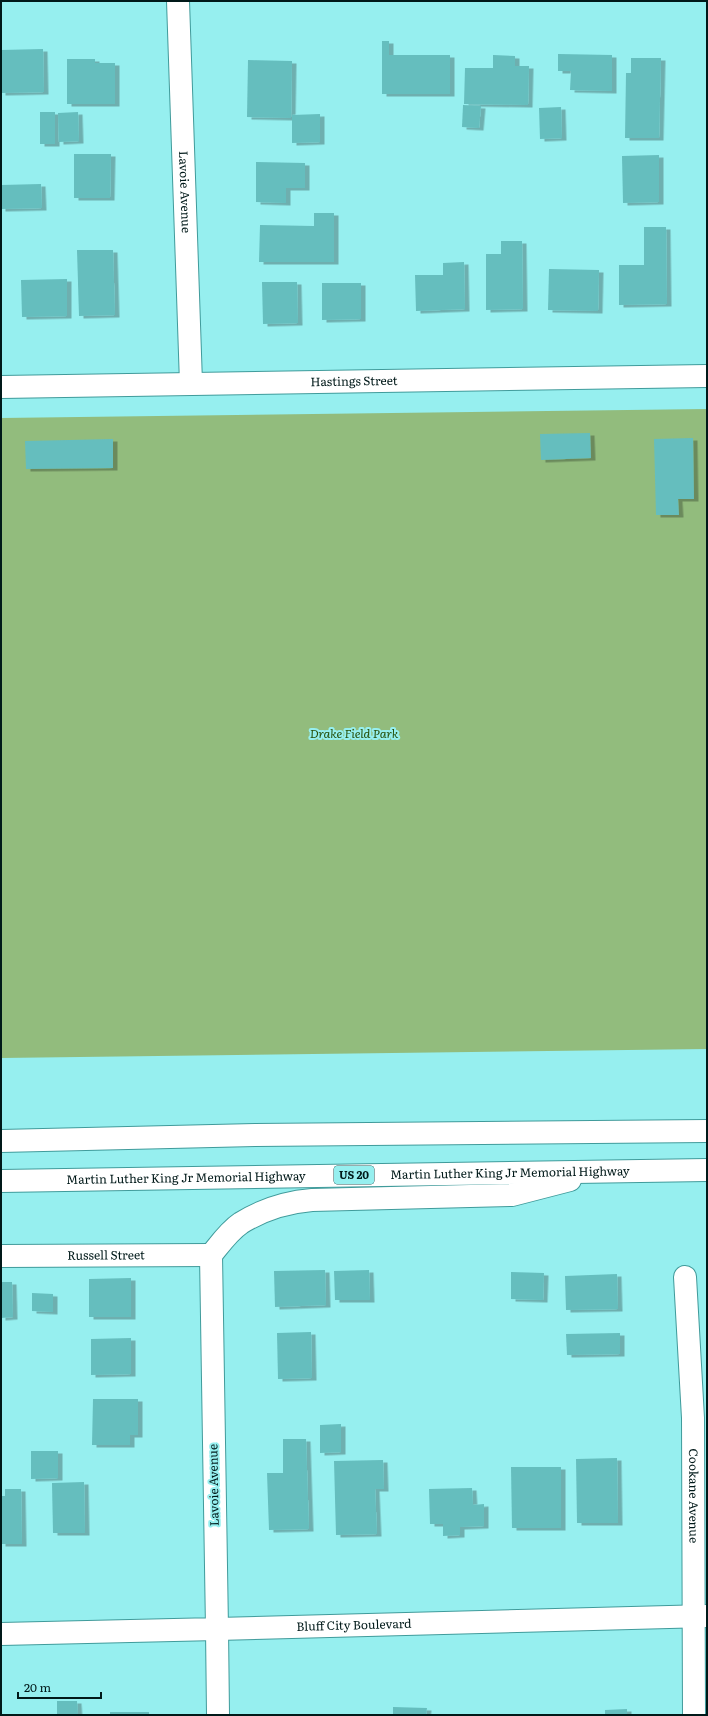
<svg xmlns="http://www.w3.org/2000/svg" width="708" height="1716" font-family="Literata,serif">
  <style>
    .green { fill: #92bc7d }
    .building { fill: #65bebe; filter: url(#shadow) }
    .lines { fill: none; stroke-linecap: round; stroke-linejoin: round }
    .minor-casing { stroke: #409b9b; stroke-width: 24 }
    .tertiary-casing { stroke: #409b9b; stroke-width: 24 }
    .secondary-casing { stroke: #409b9b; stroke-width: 24 }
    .motorway-casing { stroke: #409b9b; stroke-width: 24 }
    .minor { stroke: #fff; stroke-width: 22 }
    .tertiary { stroke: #fff; stroke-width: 22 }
    .secondary { stroke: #fff; stroke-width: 22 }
    .motorway { stroke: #fff; stroke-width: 22 }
    .labels { text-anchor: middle; stroke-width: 4; stroke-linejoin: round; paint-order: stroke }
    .shield { fill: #96efef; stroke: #2d5959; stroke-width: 1 }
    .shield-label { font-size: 11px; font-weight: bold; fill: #001919 }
    .street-label { font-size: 12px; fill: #001919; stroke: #96efef }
    .park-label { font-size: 12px; font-style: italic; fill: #254d05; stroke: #96efef }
  </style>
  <defs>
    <filter id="shadow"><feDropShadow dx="4.5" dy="2.5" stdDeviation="0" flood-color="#0004"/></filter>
  </defs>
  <rect width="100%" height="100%" fill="#96efef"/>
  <polygon class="green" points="707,409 707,1049 1,1058 1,418"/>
  <g class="building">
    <polygon points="382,41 389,41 389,55 450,55 450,94 382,94"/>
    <polygon points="43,49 44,92 1,93 1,50"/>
    <polygon points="558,54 612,55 612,91 570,90 571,71 558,71"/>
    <polygon points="493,55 515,56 515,66 529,66 528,105 464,104 465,68 493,68"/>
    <polygon points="631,58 661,58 659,138 625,138 626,73 631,73"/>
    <polygon points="67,59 95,59 95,63 115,63 115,104 67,104"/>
    <polygon points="248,60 292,61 291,118 247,117"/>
    <polygon points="463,105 481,106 479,128 462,127"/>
    <polygon points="561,107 562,138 540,139 539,108"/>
    <rect x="40" y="112" width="15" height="32"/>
    <polygon points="78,112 79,141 59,142 58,113"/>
    <polygon points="320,114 320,142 292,143 292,115"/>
    <polygon points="74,154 111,154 110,198 74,198"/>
    <polygon points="659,155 659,202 623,203 622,156"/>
    <polygon points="256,162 305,163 305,188 286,188 286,203 256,202"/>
    <polygon points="41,184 42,208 1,209 1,185"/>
    <polygon points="314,213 334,213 334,262 259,262 260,225 314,226"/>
    <polygon points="644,227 666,227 667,304 619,305 619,265 644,265"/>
    <polygon points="501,241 522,241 523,309 486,310 486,254 501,254"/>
    <polygon points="77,250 113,250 115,315 79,316"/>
    <polygon points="464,262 465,309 416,311 415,275 443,275 443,263"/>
    <polygon points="549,269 599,270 598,311 548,310"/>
    <polygon points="67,279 67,316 22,317 21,280"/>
    <polygon points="262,282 297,282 298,323 263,324"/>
    <polygon points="322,283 361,283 361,319 322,320"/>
    <polygon points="590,433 591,458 541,460 540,434"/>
    <polygon points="693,438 694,499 678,499 679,515 656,515 654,439"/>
    <polygon points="113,439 113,468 26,469 25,441"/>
    <polygon points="325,1270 326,1305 275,1307 274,1271"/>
    <polygon points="369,1270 370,1300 335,1300 334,1271"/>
    <polygon points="511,1272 544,1273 543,1300 511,1299"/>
    <polygon points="617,1274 618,1309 566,1310 565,1276"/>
    <polygon points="131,1278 131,1317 89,1317 89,1279"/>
    <polygon points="1,1282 12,1282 13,1317 1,1318"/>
    <polygon points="32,1293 53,1294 53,1312 32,1311"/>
    <polygon points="311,1332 312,1378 278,1379 277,1333"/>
    <polygon points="620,1333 620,1354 567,1355 566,1334"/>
    <polygon points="131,1338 131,1374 91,1375 91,1339"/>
    <polygon points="93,1399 138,1399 138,1435 130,1435 130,1445 92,1445"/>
    <polygon points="341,1424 341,1452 320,1453 320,1425"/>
    <polygon points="283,1439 306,1439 309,1529 269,1530 267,1473 283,1473"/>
    <polygon points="31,1451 58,1451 58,1478 31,1479"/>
    <polygon points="617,1458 618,1523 577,1523 576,1459"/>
    <polygon points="383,1460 384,1489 375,1489 377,1534 336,1535 334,1461"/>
    <polygon points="511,1467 561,1467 561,1528 512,1528"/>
    <polygon points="84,1482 85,1533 53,1533 52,1483"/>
    <polygon points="472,1488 473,1505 484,1504 484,1526 460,1527 460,1535 443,1536 443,1524 430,1524 429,1489"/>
    <polygon points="5,1489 21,1489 22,1544 1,1544 1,1496 5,1496"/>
    <polygon points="57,1701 77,1701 78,1715 57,1715"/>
    <polygon points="393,1707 427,1708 426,1715 393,1715"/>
    <polygon points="627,1709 627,1715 605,1715 605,1710"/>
    <rect x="110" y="1712" width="39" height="3"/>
  </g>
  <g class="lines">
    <g class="minor-casing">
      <g id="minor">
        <path id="s1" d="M178,1L191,383"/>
        <path id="s2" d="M1,387L707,376"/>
        <path id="s3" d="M1,1256L211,1255"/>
        <path id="s4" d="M685,1277L693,1418L694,1715"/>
        <polyline points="217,1629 218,1715"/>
      </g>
    </g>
    <g class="tertiary-casing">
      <g id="tertiary">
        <path id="s5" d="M217,1629L707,1616"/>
      </g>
    </g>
    <g class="secondary-casing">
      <polyline id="secondary" points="1,1634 217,1629 211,1255"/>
    </g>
    <g class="motorway-casing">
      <g id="motorway">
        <polyline points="1,1141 255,1135 707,1131"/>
        <path id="s6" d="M1,1181L707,1170"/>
        <path d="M211,1255C220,1244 229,1231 241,1223C262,1210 288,1202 312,1200L512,1195L570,1180"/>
      </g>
    </g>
    <use href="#minor" class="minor"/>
    <use href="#tertiary" class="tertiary"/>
    <use href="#secondary" class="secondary"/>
    <use href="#motorway" class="motorway"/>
  </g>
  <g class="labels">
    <rect class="shield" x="334" y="1166" width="40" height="18" rx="3"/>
    <g class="shield-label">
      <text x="354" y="1179">US 20</text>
    </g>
    <g class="street-label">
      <text dy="4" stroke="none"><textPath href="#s1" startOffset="191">Lavoie Avenue</textPath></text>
      <text dy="4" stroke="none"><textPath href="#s2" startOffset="353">Hastings Street</textPath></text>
      <text dy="4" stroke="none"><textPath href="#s6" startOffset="509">Martin Luther King Jr Memorial Highway</textPath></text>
      <text dy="4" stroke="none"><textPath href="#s6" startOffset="185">Martin Luther King Jr Memorial Highway</textPath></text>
      <text dy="4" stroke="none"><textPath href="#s3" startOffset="105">Russell Street</textPath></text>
      <text transform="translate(214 1485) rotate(-91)" y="4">Lavoie Avenue</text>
      <text dy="4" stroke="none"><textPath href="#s4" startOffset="219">Cookane Avenue</textPath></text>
      <text dy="4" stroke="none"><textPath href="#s5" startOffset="137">Bluff City Boulevard</textPath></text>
    </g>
    <g class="park-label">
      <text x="354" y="738">Drake Field Park</text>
    </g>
  </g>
  <rect width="708" height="1716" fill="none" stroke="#001919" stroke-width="4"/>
  <path d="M18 1692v6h83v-6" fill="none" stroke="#001919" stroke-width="2"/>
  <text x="24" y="1692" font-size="12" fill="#001919" stroke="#96efef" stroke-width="3" paint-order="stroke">20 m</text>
</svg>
